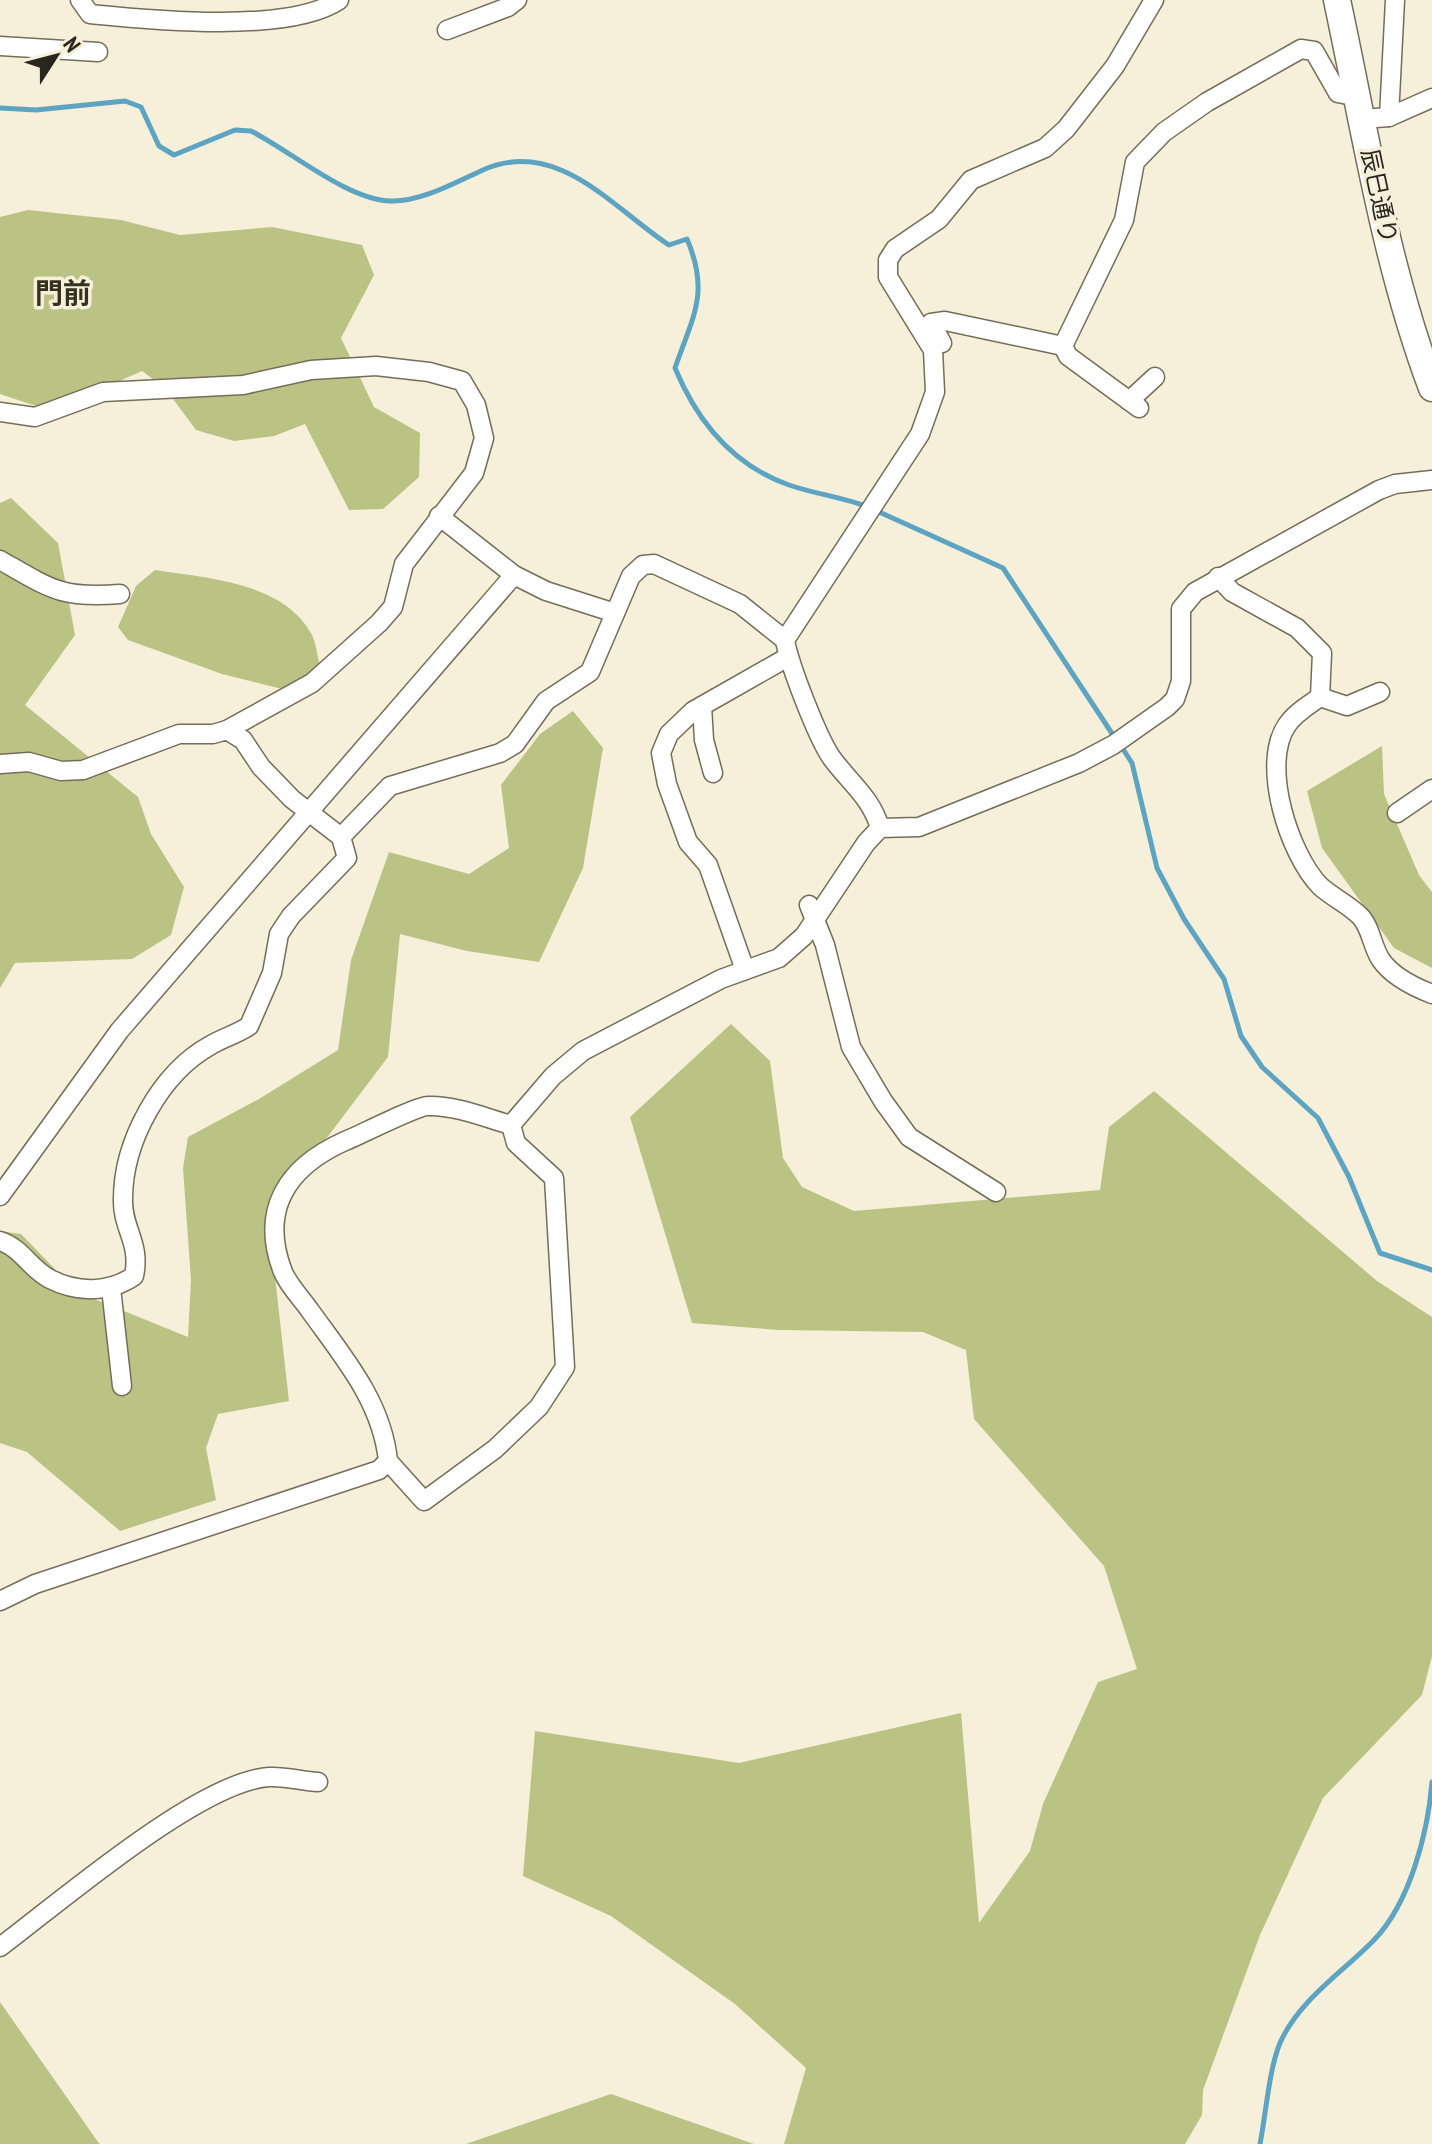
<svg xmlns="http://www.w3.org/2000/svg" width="1432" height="2144" font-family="'PT Sans Narrow','Noto Sans JP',sans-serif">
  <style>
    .forest { fill: #bbc384 }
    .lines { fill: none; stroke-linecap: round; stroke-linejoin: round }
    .stream { stroke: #5da4c2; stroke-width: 5 }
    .street-casing { stroke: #736d5a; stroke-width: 21 }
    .secondary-casing { stroke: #736d5a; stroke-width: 29 }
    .street { stroke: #fff; stroke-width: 18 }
    .secondary { stroke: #fff; stroke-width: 26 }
    .labels { text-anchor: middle; stroke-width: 7; stroke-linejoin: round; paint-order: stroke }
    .street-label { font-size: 24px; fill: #28261e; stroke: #f6efd9 }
    .quarter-label { font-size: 28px; font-weight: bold; fill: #36311f; stroke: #f6efd9 }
  </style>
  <rect width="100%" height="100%" fill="#f6efd9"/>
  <g class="forest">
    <polygon points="28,210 121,220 180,235 272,227 362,245 374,275 341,338 374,407 420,433 419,477 383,509 349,510 305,424 274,436 234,441 196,430 165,388 142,371 79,399 42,408 0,394 0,217"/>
    <polygon points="11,498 58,543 75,635 25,705 138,797 151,834 184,887 171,935 132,959 15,963 0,988 0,503"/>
    <path d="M155,570C207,578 282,582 311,633C317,644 318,662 322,675L302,694L222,674L128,640L118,627L136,586Z"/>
    <polygon points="573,711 603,748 583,868 539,962 467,951 400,934 388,1057 307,1164 270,1232 289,1401 218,1414 206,1448 216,1500 120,1531 27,1452 0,1443 0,1231 21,1234 77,1292 188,1337 191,1280 183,1168 188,1137 259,1099 338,1050 351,960 389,852 469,874 509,848 501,785 540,734"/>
    <polygon points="1382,746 1384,794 1419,875 1432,892 1432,968 1394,948 1322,848 1307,791"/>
    <polygon points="731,1024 770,1061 783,1158 802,1187 854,1211 1100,1190 1109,1127 1154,1091 1377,1281 1432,1317 1432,1656 1422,1695 1323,1798 1260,1935 1203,2090 1202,2115 1185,2144 784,2144 806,2068 735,2004 611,1916 523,1876 535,1731 739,1763 961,1713 979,1923 1030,1851 1043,1804 1098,1682 1137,1669 1104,1566 974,1419 966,1350 923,1332 779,1330 692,1323 630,1117"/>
    <polygon points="0,2002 98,2142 100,2144 0,2144"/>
    <polygon points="611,2094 754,2144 466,2144"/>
  </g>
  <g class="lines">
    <g class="stream">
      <path d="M0,108L36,110L125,101L141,107L159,146L174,155L235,130L251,131C291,151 347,200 391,201C421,202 456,182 483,170C557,137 613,208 669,245L687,239C710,293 693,316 675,368C697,421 732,465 789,485C815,494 842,497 868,507"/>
      <polyline points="877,511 1003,568 1115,738"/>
      <polyline points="1121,746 1132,763 1157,868 1184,919 1224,979 1241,1036 1262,1067 1318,1118 1349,1177 1380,1253 1432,1270"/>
      <path d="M1260,2144C1266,2114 1269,2069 1280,2043C1299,2000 1343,1972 1374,1940C1410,1903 1428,1832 1432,1782"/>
    </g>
    <g class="street-casing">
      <g id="street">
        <path d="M80,0L90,14C151,20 289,34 339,0"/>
        <polyline points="447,30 508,7 517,0"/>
        <polyline points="0,46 98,52"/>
        <polyline points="1389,117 1395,0"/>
        <polyline points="1363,119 1389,117 1432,98"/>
        <polyline points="942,343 931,323 945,321 1063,346"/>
        <polyline points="1129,401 1155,377"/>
        <polyline points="1139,408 1068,356 1063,346 1124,220 1135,162 1164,132 1207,102 1301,49 1314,51 1338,93 1358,97"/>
        <polyline points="0,412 35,417 103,392 243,385 311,370 376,366 429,372 462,381 476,405 484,438 474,473 404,564 393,607 379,623 312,683 227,730"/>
        <polyline points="439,516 514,575 546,591 615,613"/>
        <path d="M0,560C49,588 61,599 120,594"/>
        <polyline points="1218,577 1232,592 1297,628 1322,653 1320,697"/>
        <path d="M1380,692L1347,706L1320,697C1309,705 1295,713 1287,725C1260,764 1289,854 1320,886C1332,897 1348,904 1360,916C1371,927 1372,947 1381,960C1392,976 1414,987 1432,994"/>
        <polyline points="702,706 704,740 713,773"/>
        <path d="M0,764L29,762L61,771L83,770L179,734H213L227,730L243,740L261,767L292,799L341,837L347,858L291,916L279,934L272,973L249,1026C237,1034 223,1038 211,1045C160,1073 123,1142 123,1199C122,1229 141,1242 134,1276C109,1293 77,1293 50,1279C30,1269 22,1248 0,1241"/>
        <polyline points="1397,813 1432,789"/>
        <path d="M880,828C871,797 849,782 831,757C817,736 789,664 785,640L920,434L935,392L933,350L888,277V260L895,249L939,219L971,180L1045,148L1066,129L1115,66L1154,0"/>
        <polyline points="341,837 390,786 500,753 515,744 546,701 590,672 631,576 643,565 654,564 740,604 785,640"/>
        <polyline points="809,905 825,945 851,1047 883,1101 909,1137 996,1192"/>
        <polyline points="745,970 708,865 688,842 667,784 661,753 669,734 693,711 788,657"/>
        <polyline points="511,1125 553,1076 583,1051 721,979 779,958 804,936 866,843 880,828 919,827 1079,763 1113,745 1167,707 1175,699 1181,681 1181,609 1195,592 1379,490 1395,484 1432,480"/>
        <polyline points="0,1196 120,1030 514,575"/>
        <polyline points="111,1288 122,1386"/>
        <polyline points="388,1461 424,1501 495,1449 539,1407 565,1367 554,1178 516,1143 511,1125"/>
        <path d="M0,1601L35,1584L379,1470L388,1461C382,1402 344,1358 311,1312C302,1299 289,1286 283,1272C259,1210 287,1167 345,1141C360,1135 417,1106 428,1106C454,1105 486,1118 511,1125"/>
        <path d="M0,1947C59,1903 200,1781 269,1777C285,1776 302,1781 318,1782"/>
      </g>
    </g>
    <g class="secondary-casing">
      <path id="secondary" d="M1337,0C1365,130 1385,263 1432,388"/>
    </g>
    <use href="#street" class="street"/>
    <use href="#secondary" class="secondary"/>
  </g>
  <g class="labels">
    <g class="street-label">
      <text transform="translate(1379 196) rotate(78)" y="8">辰巳通り</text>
    </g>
    <g class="quarter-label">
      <text x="63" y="303">門前</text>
    </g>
  </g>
  <g transform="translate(56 56) rotate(54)" stroke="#f6efd9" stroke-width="6" paint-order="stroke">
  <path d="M0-6L14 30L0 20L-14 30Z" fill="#28261e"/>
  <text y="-12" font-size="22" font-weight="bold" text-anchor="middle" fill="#28261e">N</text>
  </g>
</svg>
